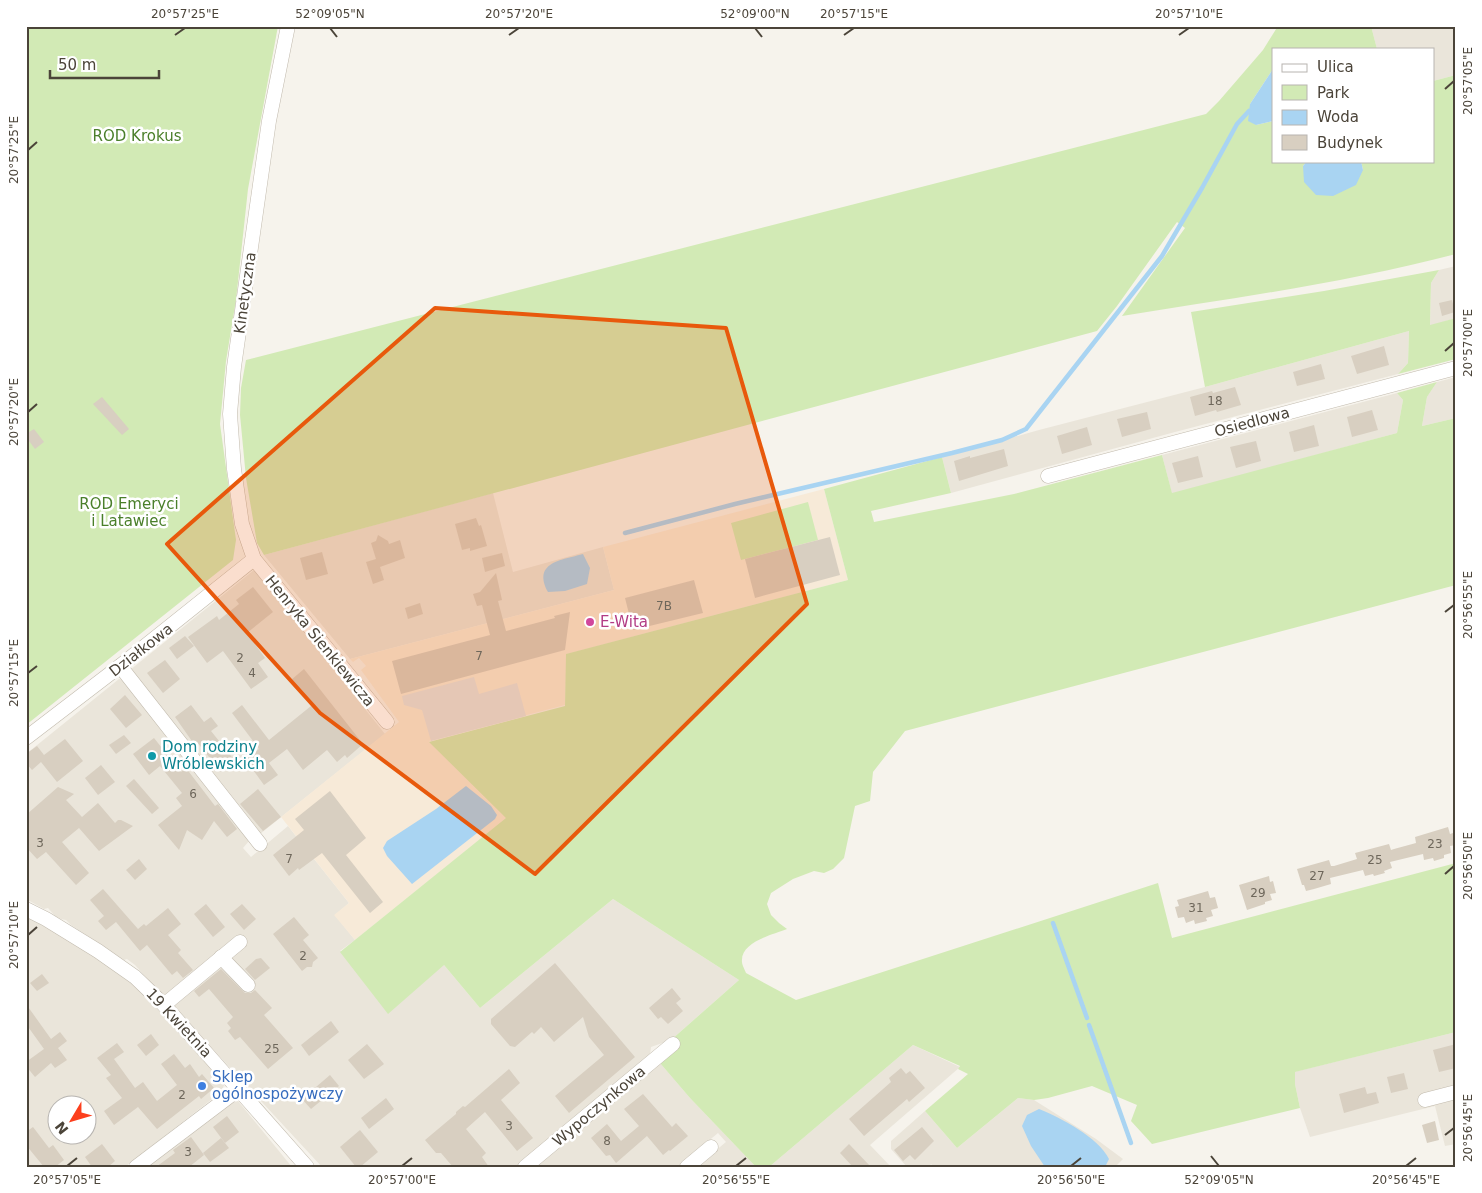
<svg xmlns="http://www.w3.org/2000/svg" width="1482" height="1193" font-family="'DejaVu Sans',sans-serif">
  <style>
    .residential { fill: #eae5da; fill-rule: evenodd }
    .commercial { fill: #f7ead8 }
    .green { fill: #d2eab5 }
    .parking { fill: #e5e3e0 }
    .water { fill: #a9d4f2 }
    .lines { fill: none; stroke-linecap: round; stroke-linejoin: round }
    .stream { stroke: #a9d4f2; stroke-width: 4.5 }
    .building { fill: #d8cfc1 }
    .minor-casing { stroke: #c2bbae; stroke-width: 15 }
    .minor { stroke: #fff; stroke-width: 14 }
    .marked { fill: #e8590c; fill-opacity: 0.2; stroke: #e8590c; stroke-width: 4; stroke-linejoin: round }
    .ticks { fill: none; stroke: #4b4439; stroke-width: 2 }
    .hotel-dot { fill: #d1479c; stroke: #fff; stroke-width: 2 }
    .culture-dot { fill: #0f9aa8; stroke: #fff; stroke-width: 2 }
    .shop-dot { fill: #3f7fe0; stroke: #fff; stroke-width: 2 }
    .labels { text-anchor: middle; stroke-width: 5; stroke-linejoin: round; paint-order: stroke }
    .number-label { font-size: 12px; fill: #6e675b }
    .park-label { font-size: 15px; fill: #4a7f2a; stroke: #fff }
    .street-label { font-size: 15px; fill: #4b4439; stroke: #fff }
    .hotel-label { font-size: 15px; fill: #b23c85; stroke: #fff; text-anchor: start }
    .culture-label { font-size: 15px; fill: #0d838f; stroke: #fff; text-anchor: start }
    .shop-label { font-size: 15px; fill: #366cbe; stroke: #fff; text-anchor: start }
    .neatline { fill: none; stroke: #4b4439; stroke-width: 2 }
    .ticks-label { font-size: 12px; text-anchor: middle; fill: #4b4439 }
  </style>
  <rect width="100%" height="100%" fill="#f6f3ec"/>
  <g class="residential">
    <polygon points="1371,26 1456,26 1456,75 1433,81 1433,49 1377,49"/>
    <polygon points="1456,266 1456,318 1430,326 1431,283 1439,270"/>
    <polygon points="1409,331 1408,363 1398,374 1175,432 951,493 942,457 1039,430 1205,387"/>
    <polygon points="1456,377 1456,418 1422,426 1427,397 1437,382"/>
    <polygon points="1397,393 1403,400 1397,433 1172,494 1162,455"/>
    <polygon points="493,493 513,572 603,547 614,590 350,659 264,555"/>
    <polygon points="254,570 385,734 260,834 130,670"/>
    <polygon points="119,679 124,680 249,841 243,848 251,857 288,826 349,903 335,915 355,940 340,951 444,965 480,1008 613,899 739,980 671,1040 651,1047 650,1055 516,1167 322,1167 174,1007 175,1002 229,959 172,995 162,995 135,965 127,959 124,960 71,925 66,920 61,919 55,916 48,908 44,909 26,899 26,754"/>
    <path d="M26,916L89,952L127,978L157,1009L225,1083L221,1092L125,1167H26ZM58,1106H88V1136H58Z"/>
    <polygon points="1456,1032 1456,1144 1445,1146 1435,1106 1310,1137 1300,1108 1295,1084 1294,1072"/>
    <polygon points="913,1045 960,1067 870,1145 891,1167 769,1167"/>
    <polygon points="660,1063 690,1098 756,1167 696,1167 726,1142 718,1133 677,1167 533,1167"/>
    <polygon points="1018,1098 1034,1100 1096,1139 1123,1159 1115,1167 934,1167 931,1164 929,1167 907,1167 891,1149 891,1141 925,1111 957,1148"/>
    <polygon points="231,1101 238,1101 292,1167 145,1167"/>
  </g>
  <polygon class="commercial" points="824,489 848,580 567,654 565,705 429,741 507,818 355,940 334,915 349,903 281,817 399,722 361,670 366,666 359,658 353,662 350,659 614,590 603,547"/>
  <g class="green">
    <polygon points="26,26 278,26 248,189 236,300 226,361 220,424 236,540 233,560 26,725"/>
    <path d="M1278,26H1371L1377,49L1314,48L1273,49V69L1250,104L1256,125L1273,121V161H1307L1303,166L1363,170L1361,161H1433V81L1456,75V254C1346,283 1233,298 1122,316L1185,228L1177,222L1117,306L1097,331L264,555L257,543L246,478L240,415L241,388L246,360L1206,114L1219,101L1263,50Z"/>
    <polygon points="1439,270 1431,283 1430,325 1456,318 1456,359 1398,374 1408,363 1409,331 1205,387 1191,312 1324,291"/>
    <path d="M1437,382L1427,397L1422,426L1456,418V585L905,731L873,772L870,801L855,806L844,858L833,869L824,873L814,871L793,879L771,893L767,904L771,915L779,923L787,929C772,935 740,942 742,962C742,965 745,970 746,973L796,1000L1158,883L1172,938L1456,863V1032L1295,1072V1084L1300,1108L1152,1144L1131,1121L1137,1105L1092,1086L1048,1098L1034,1100L1018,1098L957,1148L925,1111L968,1074L958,1069L960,1066L913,1045L769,1167H756L690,1098L660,1063L671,1040L739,980L613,899L480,1008L444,965L388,1014L340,952L506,818L429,742L565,706L566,654L848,580L824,489L942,457L951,493L871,511L874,522L1014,494L1162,455L1172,493L1397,433L1403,400L1397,393Z"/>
    <polygon points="808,502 818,540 741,560 731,523"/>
  </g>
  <polygon class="parking" points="474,677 479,694 517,683 526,716 431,741 422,710 404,705 402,696"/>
  <g class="water">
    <polygon points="1273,69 1273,121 1256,125 1248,121 1250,104"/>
    <polygon points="1307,161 1361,161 1363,170 1356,185 1333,196 1316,195 1304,182 1303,166"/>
    <path d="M583,554L590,568L587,584L565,591L548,592C532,562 562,560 583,554Z"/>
    <polygon points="466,786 491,806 497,815 495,819 412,884 387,856 383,848 387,841 436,809"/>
    <path d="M1039,1109C1061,1118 1098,1137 1109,1159L1105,1167H1045L1031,1146L1022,1126L1027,1115Z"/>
  </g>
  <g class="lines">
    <g class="stream">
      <polyline points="625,533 735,504 952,453 1002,440 1026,429 1162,256 1202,188 1237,124 1249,111"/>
      <polyline points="1053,923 1087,1018"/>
      <polyline points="1089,1025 1131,1143"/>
    </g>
  </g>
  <g class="building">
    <polygon points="1452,300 1455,312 1442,316 1439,303"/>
    <polygon points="1384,346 1389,365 1357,374 1351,356"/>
    <polygon points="1321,364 1325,379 1297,386 1293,372"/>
    <polygon points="1235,387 1241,405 1217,412 1216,410 1195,416 1190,397 1212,391 1213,393"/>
    <polygon points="102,397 129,429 122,435 93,404"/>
    <polygon points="1372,410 1378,430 1352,437 1347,417"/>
    <polygon points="1147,412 1151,429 1122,437 1117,419"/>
    <polygon points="1314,425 1319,446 1294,452 1289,432"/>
    <polygon points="1087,427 1092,445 1062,454 1057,436"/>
    <polygon points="34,429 44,442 35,449 26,437 26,434"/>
    <polygon points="1256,441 1261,461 1236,468 1230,447"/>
    <polygon points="1004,449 1008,466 959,481 954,461 970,456 970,458"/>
    <polygon points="1198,456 1203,477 1178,483 1172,463"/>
    <polygon points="476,518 479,526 481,525 487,546 470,551 470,548 462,550 455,524"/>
    <polygon points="378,535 388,541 389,544 400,540 405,558 380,567 384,580 373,584 366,562 376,559 371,543 376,541"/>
    <polygon points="830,537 840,575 755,598 745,559"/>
    <polygon points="322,552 328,574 306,580 300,558"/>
    <polygon points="502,553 505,566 485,572 482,558"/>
    <polygon points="496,573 502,600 498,601 506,631 555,618 554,616 570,612 565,650 401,694 392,661 490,635 482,605 477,606 473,594 480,592"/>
    <polygon points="694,580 703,613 633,630 625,598"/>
    <polygon points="253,587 273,612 247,633 265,658 258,663 268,677 251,689 223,651 207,663 188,637 217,616 219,620 239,604 236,600"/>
    <polygon points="420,603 423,614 408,619 405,608"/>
    <polygon points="185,636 194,646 177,659 169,648"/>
    <polygon points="165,660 180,679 163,693 147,673"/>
    <polygon points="304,669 363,744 347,758 345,755 337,762 327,750 303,770 287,749 269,763 278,775 264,785 245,759 259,749 232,713 242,705 269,740 311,706 291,680"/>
    <polygon points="125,695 142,715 126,728 110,709"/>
    <polygon points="191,705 204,722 211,717 218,726 211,731 235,761 221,772 197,742 194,744 175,717"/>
    <polygon points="124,735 131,743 116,754 109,745"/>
    <polygon points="154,738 181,772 186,768 215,806 218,804 237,829 227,837 214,821 202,840 187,830 179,850 158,825 182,806 176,798 182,793 160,766 149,775 133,754"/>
    <polygon points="65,739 83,761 57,782 41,762 32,770 26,763 26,754 37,746 44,755"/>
    <polygon points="101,765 115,782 98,795 85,778"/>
    <polygon points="134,779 159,808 152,814 126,786"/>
    <polygon points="58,787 74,794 66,800 82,817 98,803 115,823 118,820 121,820 133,826 99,851 79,828 62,842 89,873 76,885 46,852 37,859 26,847 26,815"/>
    <polygon points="258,789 281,817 263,831 240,804"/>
    <polygon points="330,791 366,838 346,855 383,902 370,913 322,853 299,870 298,868 289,876 273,855 304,830 295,819"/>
    <polygon points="1448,827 1450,834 1453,833 1456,845 1450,846 1451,853 1444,855 1444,858 1434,861 1433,858 1424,860 1423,854 1390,862 1392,868 1384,871 1385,873 1374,876 1373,874 1365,876 1363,870 1330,878 1331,884 1314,889 1306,891 1304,885 1302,885 1297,869 1329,860 1331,866 1334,866 1357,859 1355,853 1389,844 1391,850 1394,849 1416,843 1415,837"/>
    <polygon points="139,859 147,869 135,880 126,870"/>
    <polygon points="1269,876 1270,882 1273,881 1276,893 1270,894 1272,900 1265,902 1265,904 1247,910 1239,885"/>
    <polygon points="103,889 138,929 144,924 146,926 168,908 181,924 168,935 181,950 178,953 193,970 183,978 177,971 172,975 147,945 140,951 116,922 106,930 98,921 104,916 90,900"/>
    <polygon points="1208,891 1210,898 1215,897 1218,908 1211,910 1213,916 1206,918 1207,921 1195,924 1194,920 1186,923 1184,917 1178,918 1175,907 1179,906 1177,900"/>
    <polygon points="206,904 225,927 213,937 194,914"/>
    <polygon points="242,904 256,919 244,930 230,914"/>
    <polygon points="294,917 309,935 303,940 318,958 313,962 312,967 307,967 302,971 273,934"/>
    <polygon points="261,958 270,968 255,980 245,969 256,959"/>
    <polygon points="555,963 635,1057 569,1113 555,1096 604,1055 589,1037 583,1017 554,1042 541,1027 534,1034 532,1032 515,1047 510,1046 491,1024 491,1019"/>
    <polygon points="221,969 245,993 251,993 255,990 272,1008 264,1015 293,1048 268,1069 240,1037 235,1040 228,1031 231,1028 227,1023 233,1017 209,989 199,997 194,991"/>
    <polygon points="42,974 49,983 37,991 30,983"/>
    <polygon points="672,988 681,999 676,1003 683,1011 668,1024 661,1017 658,1019 649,1008"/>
    <polygon points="26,1004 51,1039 60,1032 67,1041 58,1048 67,1060 55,1068 51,1063 35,1077 26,1066 26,1062 44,1049 26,1024"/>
    <polygon points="331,1021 339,1032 309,1056 301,1045"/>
    <polygon points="151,1034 159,1045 146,1056 137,1045"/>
    <polygon points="117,1043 124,1052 114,1059 135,1088 143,1082 157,1101 177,1085 161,1064 174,1054 185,1068 190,1064 199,1077 202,1074 214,1088 201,1099 199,1096 157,1129 138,1107 114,1125 104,1111 122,1098 106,1078 111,1075 97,1058"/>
    <polygon points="367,1044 384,1064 364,1079 348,1060"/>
    <polygon points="1456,1044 1456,1068 1439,1072 1433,1050"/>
    <polygon points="901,1068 906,1074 910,1071 925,1088 909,1102 907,1099 864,1136 849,1119 891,1082 889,1078"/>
    <polygon points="509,1069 520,1083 501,1100 533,1138 517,1151 485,1112 466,1129 486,1153 482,1157 489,1167 453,1167 441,1153 436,1153 425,1140 456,1114 456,1112 463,1106 465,1107"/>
    <polygon points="1404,1073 1408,1089 1391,1093 1387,1077"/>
    <polygon points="330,1075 339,1086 311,1109 302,1099"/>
    <polygon points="1365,1087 1367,1094 1376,1092 1379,1103 1344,1113 1339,1094"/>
    <polygon points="643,1094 672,1127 676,1123 688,1136 670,1151 669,1150 663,1155 647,1136 616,1163 610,1155 606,1156 591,1138 607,1124 621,1141 639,1126 624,1109"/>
    <polygon points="386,1098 394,1109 369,1129 361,1118"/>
    <polygon points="227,1116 239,1132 225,1143 213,1127"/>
    <polygon points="1435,1121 1439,1140 1427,1143 1422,1125"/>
    <polygon points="33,1127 49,1148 53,1145 64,1160 55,1167 44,1167 26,1145 26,1132"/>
    <polygon points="922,1127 934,1141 915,1160 910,1155 903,1161 894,1150"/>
    <polygon points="360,1130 378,1152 360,1167 356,1167 340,1147"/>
    <polygon points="191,1137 204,1155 189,1167 156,1167 175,1153 173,1150"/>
    <polygon points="221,1138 229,1148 210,1162 203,1153"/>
    <polygon points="102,1144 115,1161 108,1167 92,1167 85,1157"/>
    <polygon points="849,1144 871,1167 853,1167 840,1153"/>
  </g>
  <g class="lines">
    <g class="minor-casing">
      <g id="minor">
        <polyline points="288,26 269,121 234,367 230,414 234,469 242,524 254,559 387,722"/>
        <polyline points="1048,476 1456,368"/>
        <polyline points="120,666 260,844"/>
        <polyline points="26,738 120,666 254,559"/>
        <polyline points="26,909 46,919 98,951 135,977 164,1005 307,1167"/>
        <polyline points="221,957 248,985"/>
        <polyline points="164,1005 240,942"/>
        <polyline points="1425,1100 1456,1092"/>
        <polyline points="136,1167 239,1089"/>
        <polyline points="525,1167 673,1044"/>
        <polyline points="687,1167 711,1147"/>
      </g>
    </g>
    <use href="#minor" class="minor"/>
  </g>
  <path class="marked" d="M435,308L726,328L807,604L535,874L320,713L167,544Z"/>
  <path class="ticks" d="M330,28L337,37M755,28L762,37M175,35L185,28M509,35L519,28M844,35L854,28M1179,35L1189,28M1445,89L1454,81M28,150L37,142M1445,351L1454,343M28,412L37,404M1445,612L1454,605M28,673L37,666M1445,874L1454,866M28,935L37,927M1445,1135L1454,1128M1211,1156L1219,1166M67,1166L77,1158M402,1166L412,1158M736,1166L746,1158M1071,1166L1081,1158M1406,1166L1416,1158"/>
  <circle class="hotel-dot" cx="590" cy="622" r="5"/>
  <circle class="culture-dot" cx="152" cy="756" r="5"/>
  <circle class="shop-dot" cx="202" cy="1086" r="5"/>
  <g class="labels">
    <g class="number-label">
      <text x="1215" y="405">18</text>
      <text x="664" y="610">7B</text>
      <text x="479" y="660">7</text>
      <text x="240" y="662">2</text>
      <text x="252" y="677">4</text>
      <text x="193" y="798">6</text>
      <text x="40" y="847">3</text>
      <text x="1435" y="848">23</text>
      <text x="289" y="863">7</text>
      <text x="1375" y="864">25</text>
      <text x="1317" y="880">27</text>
      <text x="1258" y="897">29</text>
      <text x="1196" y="912">31</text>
      <text x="303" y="960">2</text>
      <text x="272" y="1053">25</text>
      <text x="182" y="1099">2</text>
      <text x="509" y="1130">3</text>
      <text x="607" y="1145">8</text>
      <text x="188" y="1156">3</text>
    </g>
    <g class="park-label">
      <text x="137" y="141">ROD Krokus</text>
      <text x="129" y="509">ROD Emeryci<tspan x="129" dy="17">i Latawiec</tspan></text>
    </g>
    <g class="street-label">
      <text transform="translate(245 293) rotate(-82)" y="5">Kinetyczna</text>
      <text transform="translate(1252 422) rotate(-15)" y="5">Osiedlowa</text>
      <text transform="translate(320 641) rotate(51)" y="5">Henryka Sienkiewicza</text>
      <text transform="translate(141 650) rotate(-38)" y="5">Działkowa</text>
      <text transform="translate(179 1023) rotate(47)" y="5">19 Kwietnia</text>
      <text transform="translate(599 1106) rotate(-40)" y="5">Wypoczynkowa</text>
    </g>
    <g class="hotel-label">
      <text x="600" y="627">E-Wita</text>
    </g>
    <g class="culture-label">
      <text x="162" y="752">Dom rodziny<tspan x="162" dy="17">Wróblewskich</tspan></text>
    </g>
    <g class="shop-label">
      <text x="212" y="1082">Sklep<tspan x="212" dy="17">ogólnospożywczy</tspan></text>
    </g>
  </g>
  <rect width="1482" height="1193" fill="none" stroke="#ffffff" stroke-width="55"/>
  <rect x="1272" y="48" width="162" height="115" fill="#ffffff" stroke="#b7b4b0"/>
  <rect x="1282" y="64" width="25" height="8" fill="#ffffff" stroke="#b7b4b0"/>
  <text x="1317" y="72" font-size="15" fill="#4b4439">Ulica</text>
  <rect x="1282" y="85" width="25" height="15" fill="#d2eab5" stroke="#b7b4b0"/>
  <text x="1317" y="98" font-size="15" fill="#4b4439">Park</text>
  <rect x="1282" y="110" width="25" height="15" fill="#a9d4f2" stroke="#b7b4b0"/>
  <text x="1317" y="122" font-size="15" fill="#4b4439">Woda</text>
  <rect x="1282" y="135" width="25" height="15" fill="#d8cfc1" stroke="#b7b4b0"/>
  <text x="1317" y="148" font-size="15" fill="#4b4439">Budynek</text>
  <g transform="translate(72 1120) rotate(232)"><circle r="24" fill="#ffffff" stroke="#b7b4b0"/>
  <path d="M0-4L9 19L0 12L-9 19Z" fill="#fc3f1d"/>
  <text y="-8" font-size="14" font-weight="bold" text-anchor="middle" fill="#4b4439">N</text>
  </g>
  <path d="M50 70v8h109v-8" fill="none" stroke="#4b4439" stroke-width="2.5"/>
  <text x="58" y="70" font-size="15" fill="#4b4439" stroke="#ffffff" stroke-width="4" paint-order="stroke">50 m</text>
  <rect x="28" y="28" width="1426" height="1138" class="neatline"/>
  <g class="ticks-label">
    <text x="185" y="18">20°57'25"E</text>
    <text x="330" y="18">52°09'05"N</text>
    <text x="519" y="18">20°57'20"E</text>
    <text x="755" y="18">52°09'00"N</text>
    <text x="854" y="18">20°57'15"E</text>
    <text x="1189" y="18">20°57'10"E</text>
    <text transform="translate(1468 81) rotate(-90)" y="4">20°57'05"E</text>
    <text transform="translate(14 150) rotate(-90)" y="4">20°57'25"E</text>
    <text transform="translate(1468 343) rotate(-90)" y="4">20°57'00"E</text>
    <text transform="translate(14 412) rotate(-90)" y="4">20°57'20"E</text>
    <text transform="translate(1468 605) rotate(-90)" y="4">20°56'55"E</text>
    <text transform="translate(14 673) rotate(-90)" y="4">20°57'15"E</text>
    <text transform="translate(1468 866) rotate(-90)" y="4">20°56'50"E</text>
    <text transform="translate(14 935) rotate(-90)" y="4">20°57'10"E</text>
    <text transform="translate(1468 1128) rotate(-90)" y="4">20°56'45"E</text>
    <text x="67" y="1184">20°57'05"E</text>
    <text x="402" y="1184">20°57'00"E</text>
    <text x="736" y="1184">20°56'55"E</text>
    <text x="1071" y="1184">20°56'50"E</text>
    <text x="1219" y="1184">52°09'05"N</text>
    <text x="1406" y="1184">20°56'45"E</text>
  </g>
</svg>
